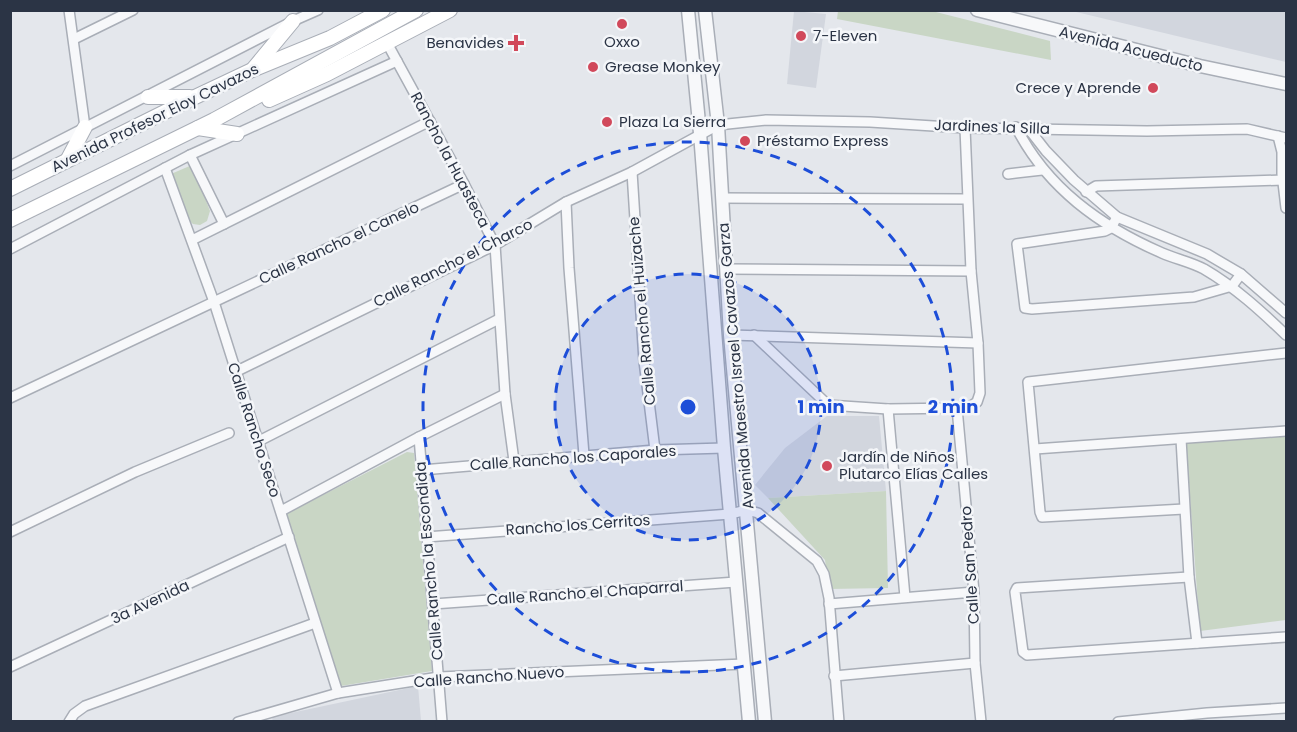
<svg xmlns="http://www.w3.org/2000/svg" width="1297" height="732" font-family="Poppins,sans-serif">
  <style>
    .built { fill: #d2d6de }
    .green { fill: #c9d6c5 }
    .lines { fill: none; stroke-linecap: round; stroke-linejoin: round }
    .minor-casing { stroke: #a9aeb7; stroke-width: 12 }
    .tertiary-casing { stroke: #a9aeb7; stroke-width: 15 }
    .secondary-casing { stroke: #a9aeb7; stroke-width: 16 }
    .minor { stroke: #f7f8fa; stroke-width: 9 }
    .tertiary { stroke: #f7f8fa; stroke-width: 12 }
    .secondary { stroke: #fff; stroke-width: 14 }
    .ring { fill: none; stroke: #1d4ed8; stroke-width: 3; stroke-dasharray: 10 8 }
    .poi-dot { fill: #d1495b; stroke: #f4f6f9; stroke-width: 2 }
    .labels { text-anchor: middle; stroke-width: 5; stroke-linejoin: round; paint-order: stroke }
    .poi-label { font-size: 15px; fill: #2b3445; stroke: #f4f6f9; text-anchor: start }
    .street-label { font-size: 15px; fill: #2b3445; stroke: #f4f6f9 }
    .centre { fill: #1d4ed8; stroke: #f4f6f9; stroke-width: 3 }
    .ring-label { font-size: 18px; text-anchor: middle; font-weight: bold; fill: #1d4ed8; stroke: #f4f6f9; stroke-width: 5; stroke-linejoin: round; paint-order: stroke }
  </style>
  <rect width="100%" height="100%" fill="#e4e7ec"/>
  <g class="built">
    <polygon points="794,11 826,14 816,88 787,84"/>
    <polygon points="1072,11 1286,11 1286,62"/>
    <polygon points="827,416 879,416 886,491 768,498 755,485 785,448"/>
    <polygon points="418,686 421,721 273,722 272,717"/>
  </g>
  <g class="green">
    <polygon points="838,11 932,11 1050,41 1051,60 837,19"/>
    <polygon points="192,165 210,211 207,221 200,225 193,224 186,218 171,174"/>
    <polygon points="1286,433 1286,620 1200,631 1186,443"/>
    <polygon points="407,452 414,453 432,671 341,686 286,514"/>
    <polygon points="886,491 888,588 829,589 825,560 768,498"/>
  </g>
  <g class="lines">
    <g class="minor-casing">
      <g id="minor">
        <polyline points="69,10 85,127"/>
        <polyline points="74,39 133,10"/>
        <polyline points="387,43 464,184 495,245 505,394 514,461"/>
        <path d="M1016,127C1047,188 1100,226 1162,253C1176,259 1191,262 1204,269C1235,287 1261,311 1286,335"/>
        <polyline points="1028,128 1046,151 1074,180 1117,217 1207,254 1241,274 1286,313"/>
        <polyline points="1278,136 1282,152 1282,174 1286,208"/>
        <polyline points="190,155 224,224"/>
        <polyline points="10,166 293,21 318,10"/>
        <polyline points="165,168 214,302 338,693"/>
        <polyline points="632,172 644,361 655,450"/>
        <polyline points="1008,174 1042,170"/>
        <polyline points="1086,192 1096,186 1283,180"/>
        <polyline points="722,198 967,199"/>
        <polyline points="566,202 569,268 584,455"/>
        <polyline points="1117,217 1111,228 1105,231 1017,244 1025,308 1032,309 1194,297 1232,286 1241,274"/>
        <polyline points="192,240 430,121"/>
        <polyline points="10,249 190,155 397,61"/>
        <polyline points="728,269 971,271"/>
        <polyline points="730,335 978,343"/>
        <polyline points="754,335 828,405 888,409 957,408 971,406 977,402 980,393 978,343 971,271 965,128"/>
        <polyline points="235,372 495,245 566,202 632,172 718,125 766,120 870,122 965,128 1147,131 1247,129 1286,138"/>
        <polyline points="10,398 464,184"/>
        <polyline points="957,408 974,592 975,663 981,722"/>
        <polyline points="888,409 905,597"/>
        <polyline points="419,437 442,722"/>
        <polyline points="1181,439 1189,577 1197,643"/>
        <polyline points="257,442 499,319"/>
        <polyline points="1035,449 1286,431"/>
        <polyline points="422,470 655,450 724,448"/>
        <polyline points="1184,509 1042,517 1040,512 1028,382 1286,353"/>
        <polyline points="281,511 419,437 505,394"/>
        <polyline points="10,532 135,472 229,433"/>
        <polyline points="426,537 730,514 747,510 758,513 817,561 824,574 829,598 839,722"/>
        <polyline points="1189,577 1017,588 1015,592 1023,652 1027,655 1286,637"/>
        <polyline points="433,604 736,582"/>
        <polyline points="829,604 974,592"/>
        <polyline points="10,667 289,537"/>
        <polyline points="834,676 975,663"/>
        <polyline points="69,722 74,714 85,706 315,623"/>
        <polyline points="238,722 338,693 439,677 744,664"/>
        <polyline points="1118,722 1207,713 1286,708"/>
      </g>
    </g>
    <g class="tertiary-casing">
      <g id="tertiary">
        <polyline points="688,10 700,133 724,448 749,722"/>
        <polyline points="705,10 718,125 730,335 765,722"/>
        <polyline points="977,10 1200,66 1286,84"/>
      </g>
    </g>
    <g class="secondary-casing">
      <g id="secondary">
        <polyline points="254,68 293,21"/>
        <polyline points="148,97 190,97"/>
        <polyline points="269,100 327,74 450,10"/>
        <polyline points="198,128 237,134"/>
        <polyline points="68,159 85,127"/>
        <polyline points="10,189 195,97 252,70 330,38 383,10"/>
        <polyline points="10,220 214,120 416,10"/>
      </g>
    </g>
    <use href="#minor" class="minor"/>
    <use href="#tertiary" class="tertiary"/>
    <use href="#secondary" class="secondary"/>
  </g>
  <circle cx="688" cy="407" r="133" fill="#1d4ed8" fill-opacity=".12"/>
  <g class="ring">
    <circle cx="688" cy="407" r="133"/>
    <circle cx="688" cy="407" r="265"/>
  </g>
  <g class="poi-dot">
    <circle cx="622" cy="24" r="6"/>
    <circle cx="801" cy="36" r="6"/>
    <path d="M513 34h6v6h6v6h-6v6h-6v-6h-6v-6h6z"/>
    <circle cx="593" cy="67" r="6"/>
    <circle cx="1153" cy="88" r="6"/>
    <circle cx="607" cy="122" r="6"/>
    <circle cx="745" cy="141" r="6"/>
    <circle cx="827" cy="466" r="6"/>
  </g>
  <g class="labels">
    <g class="poi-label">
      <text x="813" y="41">7-Eleven</text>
      <text x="622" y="47" text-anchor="middle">Oxxo</text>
      <text x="504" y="48" text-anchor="end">Benavides</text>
      <text x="605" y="72">Grease Monkey</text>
      <text x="1141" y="93" text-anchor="end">Crece y Aprende</text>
      <text x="619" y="127">Plaza La Sierra</text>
      <text x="757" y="146">Préstamo Express</text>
      <text x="839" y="462">Jardín de Niños<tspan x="839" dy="17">Plutarco Elías Calles</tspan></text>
    </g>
    <g class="street-label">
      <text transform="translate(1131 49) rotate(14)" y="5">Avenida Acueducto</text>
      <text transform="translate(155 118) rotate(-26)" y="5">Avenida Profesor Eloy Cavazos</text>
      <text transform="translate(992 127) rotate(2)" y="5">Jardines la Silla</text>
      <text transform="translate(450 160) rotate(62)" y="5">Rancho la Huasteca</text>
      <text transform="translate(339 243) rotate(-25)" y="5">Calle Rancho el Canelo</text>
      <text transform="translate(453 263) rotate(-27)" y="5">Calle Rancho el Charco</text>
      <text transform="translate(642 311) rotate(-95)" y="5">Calle Rancho el Huizache</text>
      <text transform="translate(736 366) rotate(-95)" y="5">Avenida Maestro Israel Cavazos Garza</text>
      <text transform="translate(254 430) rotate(72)" y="5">Calle Rancho Seco</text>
      <text transform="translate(573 458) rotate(-4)" y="5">Calle Rancho los Caporales</text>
      <text transform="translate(578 525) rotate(-4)" y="5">Rancho los Cerritos</text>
      <text transform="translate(429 561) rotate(-95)" y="5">Calle Rancho la Escondida</text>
      <text transform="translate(970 565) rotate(-94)" y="5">Calle San Pedro</text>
      <text transform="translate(585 593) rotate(-4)" y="5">Calle Rancho el Chaparral</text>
      <text transform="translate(150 602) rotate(-25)" y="5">3a Avenida</text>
      <text transform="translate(489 677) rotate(-4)" y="5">Calle Rancho Nuevo</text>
    </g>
  </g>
  <circle cx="688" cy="407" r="9" class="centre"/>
  <g class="ring-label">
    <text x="821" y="413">1 min</text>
    <text x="953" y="413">2 min</text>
  </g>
  <rect width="1297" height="732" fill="none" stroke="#2b3445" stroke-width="24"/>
</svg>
